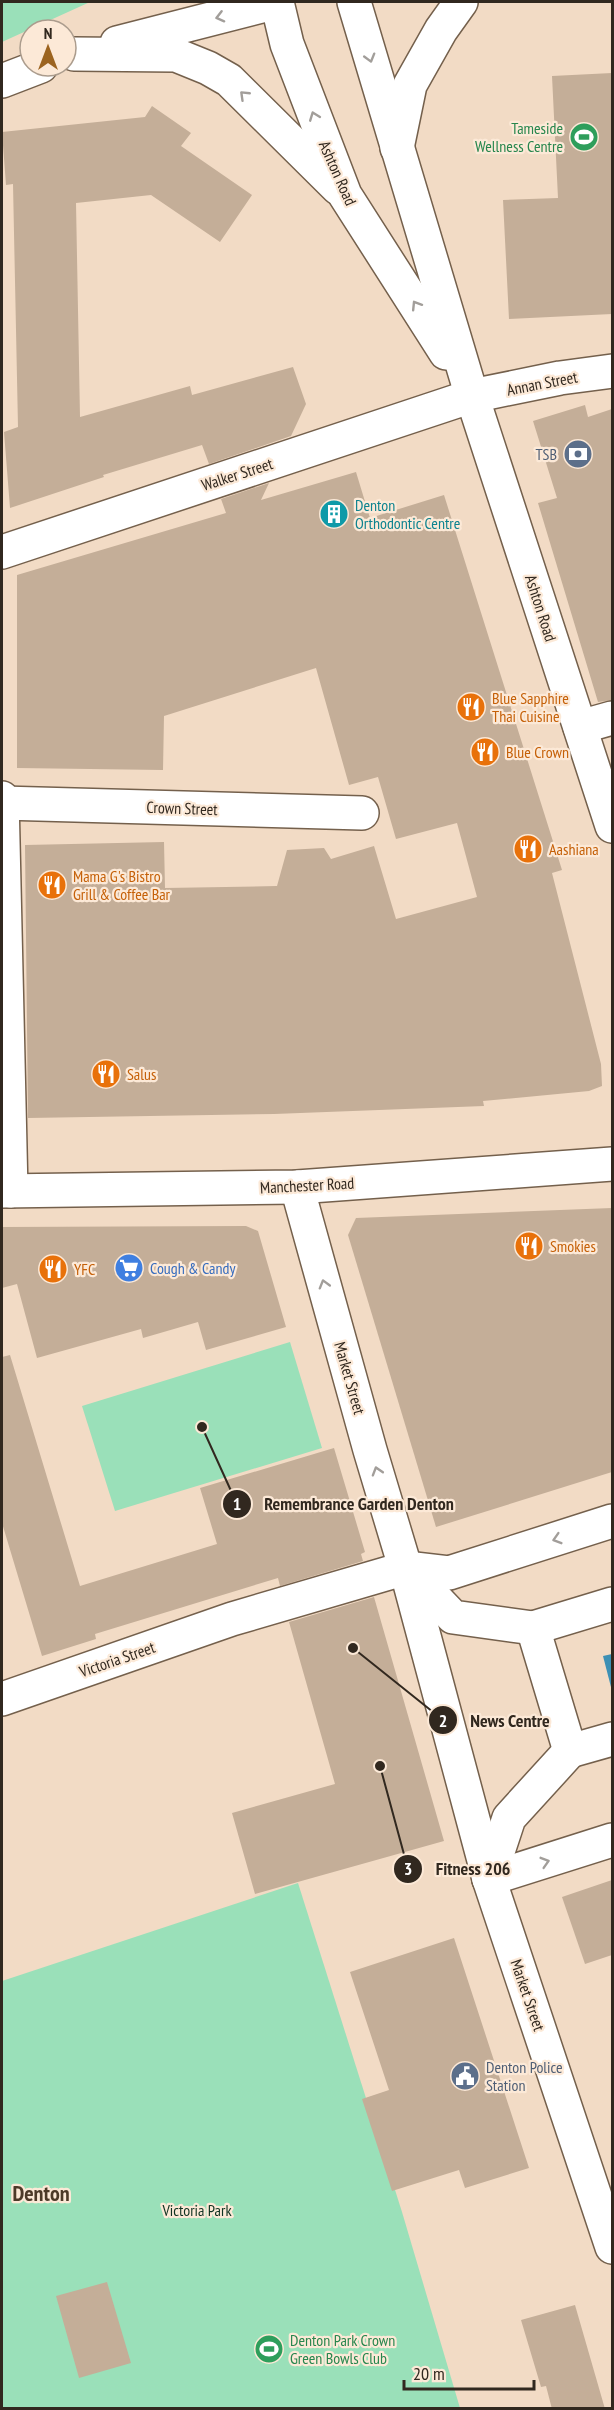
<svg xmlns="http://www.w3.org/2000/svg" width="614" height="2410" font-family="'PT Sans Narrow',sans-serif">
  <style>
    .green { fill: #9ae0b9 }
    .water { fill: #3d90b5 }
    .building { fill: #c4ae98 }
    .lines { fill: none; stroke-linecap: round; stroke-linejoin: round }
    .street-casing { stroke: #74604c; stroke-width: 36 }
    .secondary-casing { stroke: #74604c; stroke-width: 36 }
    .primary-casing { stroke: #74604c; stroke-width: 36 }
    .highway-casing { stroke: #74604c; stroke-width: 36 }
    .street { stroke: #fff; stroke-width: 33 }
    .secondary { stroke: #fff; stroke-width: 33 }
    .primary { stroke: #fff; stroke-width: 33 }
    .highway { stroke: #fff; stroke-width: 33 }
    .oneway { stroke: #a29e9a }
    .labels { text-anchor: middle; stroke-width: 4.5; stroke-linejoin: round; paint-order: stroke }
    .leisure-label { font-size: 16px; fill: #27864d; stroke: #fce9d7; text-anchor: end }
    .street-label { font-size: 16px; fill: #31281f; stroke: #fce9d7 }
    .service-label { font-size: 16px; fill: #4e5e75; stroke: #fce9d7; text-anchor: end }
    .culture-label { font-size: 16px; fill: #0d838f; stroke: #fce9d7; text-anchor: start }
    .food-label { font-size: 16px; fill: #c56008; stroke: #fce9d7; text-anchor: start }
    .shop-label { font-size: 16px; fill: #366cbe; stroke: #fce9d7; text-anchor: start }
    .park-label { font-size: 16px; fill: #0f3221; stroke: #fce9d7 }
    .district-label { font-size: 22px; font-weight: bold; fill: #4d3a28; stroke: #fce9d7 }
    .leader { fill: none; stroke: #31281f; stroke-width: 2 }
    .callout-dot { fill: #31281f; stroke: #fce9d7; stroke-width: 2 }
    .mark-label { font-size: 18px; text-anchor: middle; font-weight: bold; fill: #fff }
    .callout-label { font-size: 18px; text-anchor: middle; font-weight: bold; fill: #31281f; stroke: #fce9d7; stroke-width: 4.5; stroke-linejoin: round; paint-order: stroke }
  </style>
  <rect width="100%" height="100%" fill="#f2dbc5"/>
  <g class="green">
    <polygon points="2,2 90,2 2,42"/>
    <polygon points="290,1342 322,1448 115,1511 82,1406"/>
    <polygon points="298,1883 402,2212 460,2408 2,2408 2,1981"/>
  </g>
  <polygon class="water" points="612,1654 612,1691 603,1656"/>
  <g class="building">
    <polygon points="612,73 612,314 509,319 503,200 558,198 552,76"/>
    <polygon points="152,106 191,133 181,146 252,195 220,242 151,195 76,203 80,417 190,386 192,395 293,367 306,404 291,436 209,464 202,445 103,475 104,477 10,508 4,432 18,427 13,184 6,185 2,132 145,117"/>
    <polygon points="585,405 588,417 612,409 612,700 598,702 538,503 557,498 533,421"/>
    <polygon points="356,472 370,518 444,495 562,870 552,873 601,1064 602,1086 589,1091 483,1101 484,1106 274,1114 28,1118 25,845 164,842 165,888 277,886 287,850 324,848 331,859 374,846 396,919 477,897 457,823 396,839 378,777 349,785 316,668 164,716 163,770 17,768 17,575 226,513 221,499 269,483 261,500"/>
    <polygon points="612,1208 612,1472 436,1527 348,1235 356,1218"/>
    <polygon points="246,1226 258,1231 286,1327 206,1350 198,1322 143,1338 141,1329 37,1358 17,1284 2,1288 2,1227"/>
    <polygon points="10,1355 80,1586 217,1544 200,1488 334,1448 365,1552 361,1554 363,1561 280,1586 278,1578 95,1634 96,1639 42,1656 2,1523 2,1357"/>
    <polygon points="374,1597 444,1841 255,1894 232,1813 335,1784 289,1622"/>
    <polygon points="612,1880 612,1955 585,1964 562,1897"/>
    <polygon points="454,1938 529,2168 465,2188 459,2170 392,2191 362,2099 389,2090 350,1972"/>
    <polygon points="107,2282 131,2363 79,2378 56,2296"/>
    <polygon points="575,2305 605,2409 552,2409 546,2386 541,2387 521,2320"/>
  </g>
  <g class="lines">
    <g class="street-casing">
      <g id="street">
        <polyline points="2,552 472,396 560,378 612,371"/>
        <polyline points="580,727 612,718"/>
        <polyline points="2,798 11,1191"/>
        <polyline points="2,803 362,813"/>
        <polyline points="297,1187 370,1450 409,1580 489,1879 612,2247"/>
        <polyline points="409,1571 453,1617 533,1628"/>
        <polyline points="612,1604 533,1628 570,1751 612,1739"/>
        <polyline points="2,1699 232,1619 406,1568 449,1573 612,1521"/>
        <polyline points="489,1879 509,1818 570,1751"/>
        <polyline points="489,1879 612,1840"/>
      </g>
    </g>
    <g class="secondary-casing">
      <polyline id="secondary" points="397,148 410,85 441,30 461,2"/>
    </g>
    <g class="primary-casing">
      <polyline id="primary" points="2,1191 297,1187 612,1164"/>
    </g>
    <g class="highway-casing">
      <g id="highway">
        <polyline points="277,2 287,44 345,195 446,353"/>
        <polyline points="354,2 470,390 612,826"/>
        <polyline points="117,43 277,2"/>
        <polyline points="74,54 176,55 208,68 229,80 338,188"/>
        <polyline points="2,81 41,66"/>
      </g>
    </g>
    <use href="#street" class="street"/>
    <use href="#secondary" class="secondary"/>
    <use href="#primary" class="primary"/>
    <use href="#highway" class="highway"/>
  </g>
  <defs><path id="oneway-chevron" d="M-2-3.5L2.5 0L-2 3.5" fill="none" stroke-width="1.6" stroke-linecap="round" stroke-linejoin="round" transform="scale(1.5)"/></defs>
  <g class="oneway">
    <use href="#oneway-chevron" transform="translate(220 17) rotate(166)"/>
    <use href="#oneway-chevron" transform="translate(370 58) rotate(74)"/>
    <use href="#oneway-chevron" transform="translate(244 95) rotate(-136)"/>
    <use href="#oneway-chevron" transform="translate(314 116) rotate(-111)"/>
    <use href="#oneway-chevron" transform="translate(416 305) rotate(-122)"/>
    <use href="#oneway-chevron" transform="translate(324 1284) rotate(-106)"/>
    <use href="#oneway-chevron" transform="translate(377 1471) rotate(-107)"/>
    <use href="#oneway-chevron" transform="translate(557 1539) rotate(163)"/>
    <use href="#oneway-chevron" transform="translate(545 1862) rotate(-17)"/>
  </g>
  <defs>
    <g id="stadium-disc" transform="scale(1.5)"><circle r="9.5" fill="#2e9e5b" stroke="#fce9d7"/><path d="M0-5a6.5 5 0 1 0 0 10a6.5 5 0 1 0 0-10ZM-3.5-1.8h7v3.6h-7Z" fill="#fff"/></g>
    <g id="bank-disc" transform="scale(1.5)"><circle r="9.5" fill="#5c6f8a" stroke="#fce9d7"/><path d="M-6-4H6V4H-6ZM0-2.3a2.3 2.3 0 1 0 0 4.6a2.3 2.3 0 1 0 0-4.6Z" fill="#fff"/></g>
    <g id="building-disc" transform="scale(1.5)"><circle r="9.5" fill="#0f9aa8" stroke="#fce9d7"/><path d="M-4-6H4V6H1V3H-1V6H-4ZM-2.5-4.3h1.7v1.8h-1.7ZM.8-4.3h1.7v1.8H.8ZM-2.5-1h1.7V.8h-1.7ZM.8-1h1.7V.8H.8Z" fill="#fff"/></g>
    <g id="restaurant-disc" transform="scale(1.5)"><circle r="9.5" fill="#e8710a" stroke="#fce9d7"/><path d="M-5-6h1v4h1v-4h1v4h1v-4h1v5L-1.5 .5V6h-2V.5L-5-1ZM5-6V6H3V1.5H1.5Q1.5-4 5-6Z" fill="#fff"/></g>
    <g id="supermarket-disc" transform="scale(1.5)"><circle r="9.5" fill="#3f7fe0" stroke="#fce9d7"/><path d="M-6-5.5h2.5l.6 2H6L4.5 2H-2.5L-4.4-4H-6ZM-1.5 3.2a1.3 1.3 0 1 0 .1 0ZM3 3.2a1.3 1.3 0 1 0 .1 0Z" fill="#fff"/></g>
    <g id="civic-disc" transform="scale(1.5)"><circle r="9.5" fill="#5c6f8a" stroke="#fce9d7"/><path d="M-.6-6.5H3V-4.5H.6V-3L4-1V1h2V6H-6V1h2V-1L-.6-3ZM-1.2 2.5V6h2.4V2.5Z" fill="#fff"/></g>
  </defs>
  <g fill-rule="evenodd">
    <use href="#stadium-disc" x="584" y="137"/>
    <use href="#bank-disc" x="578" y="454"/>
    <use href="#building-disc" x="334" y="514"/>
    <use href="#restaurant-disc" x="471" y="707"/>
    <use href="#restaurant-disc" x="485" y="752"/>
    <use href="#restaurant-disc" x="528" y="849"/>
    <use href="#restaurant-disc" x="52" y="885"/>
    <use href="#restaurant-disc" x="106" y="1074"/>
    <use href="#restaurant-disc" x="529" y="1246"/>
    <use href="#supermarket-disc" x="129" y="1268"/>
    <use href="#restaurant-disc" x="53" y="1269"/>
    <use href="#civic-disc" x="465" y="2076"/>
    <use href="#stadium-disc" x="269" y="2349"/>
  </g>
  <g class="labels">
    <g class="leisure-label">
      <text x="563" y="134">Tameside<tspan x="563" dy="18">Wellness Centre</tspan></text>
      <text x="290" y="2346" text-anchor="start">Denton Park Crown<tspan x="290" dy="18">Green Bowls Club</tspan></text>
    </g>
    <g class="street-label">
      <text transform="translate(338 173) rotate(66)" y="6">Ashton Road</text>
      <text transform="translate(542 383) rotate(-11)" y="6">Annan Street</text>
      <text transform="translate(237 474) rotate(-18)" y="6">Walker Street</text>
      <text transform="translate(541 608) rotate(72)" y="6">Ashton Road</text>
      <text transform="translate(182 808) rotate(2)" y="6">Crown Street</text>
      <text transform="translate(307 1185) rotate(-3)" y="6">Manchester Road</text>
      <text transform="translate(350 1378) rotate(74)" y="6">Market Street</text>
      <text transform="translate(117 1659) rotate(-19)" y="6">Victoria Street</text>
      <text transform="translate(528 1995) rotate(71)" y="6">Market Street</text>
    </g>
    <g class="service-label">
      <text x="557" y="460">TSB</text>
      <text x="486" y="2073" text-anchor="start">Denton Police<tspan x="486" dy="18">Station</tspan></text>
    </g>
    <g class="culture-label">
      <text x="355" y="511">Denton<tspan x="355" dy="18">Orthodontic Centre</tspan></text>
    </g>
    <g class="food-label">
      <text x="492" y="704">Blue Sapphire<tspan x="492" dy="18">Thai Cuisine</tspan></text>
      <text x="506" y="758">Blue Crown</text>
      <text x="549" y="855">Aashiana</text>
      <text x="73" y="882">Mama G's Bistro<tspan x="73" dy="18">Grill &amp; Coffee Bar</tspan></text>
      <text x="127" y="1080">Salus</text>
      <text x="550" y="1252">Smokies</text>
      <text x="74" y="1275">YFC</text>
    </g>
    <g class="shop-label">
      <text x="150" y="1274">Cough &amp; Candy</text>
    </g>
    <g class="park-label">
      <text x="197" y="2216">Victoria Park</text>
    </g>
    <g class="district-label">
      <text x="41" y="2201">Denton</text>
    </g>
  </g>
  <path class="leader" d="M202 1427L237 1504M353 1648L443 1720M380 1766L408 1869"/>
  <g class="callout-dot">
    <circle cx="202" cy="1427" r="6"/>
    <circle cx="353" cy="1648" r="6"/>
    <circle cx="380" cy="1766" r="6"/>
    <circle cx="237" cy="1504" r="15"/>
    <circle cx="443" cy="1720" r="15"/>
    <circle cx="408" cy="1869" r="15"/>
  </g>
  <g class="mark-label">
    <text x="237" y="1510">1</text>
    <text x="443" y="1727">2</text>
    <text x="408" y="1875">3</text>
  </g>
  <g class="callout-label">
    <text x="359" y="1510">Remembrance Garden Denton</text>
    <text x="510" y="1727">News Centre</text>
    <text x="473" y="1875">Fitness 206</text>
  </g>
  <rect width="614" height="2410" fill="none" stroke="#31281f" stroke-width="6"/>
  <g transform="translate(48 48)"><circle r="28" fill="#fce9d7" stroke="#ab9c8d" stroke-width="1.5"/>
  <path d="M0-4.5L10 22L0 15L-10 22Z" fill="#9c6420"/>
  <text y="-9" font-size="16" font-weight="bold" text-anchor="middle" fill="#31281f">N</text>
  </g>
  <path d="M404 2380v9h130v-9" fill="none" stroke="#31281f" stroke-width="3"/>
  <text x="413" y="2380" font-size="18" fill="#31281f" stroke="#fce9d7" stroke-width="4.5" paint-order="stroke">20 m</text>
</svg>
